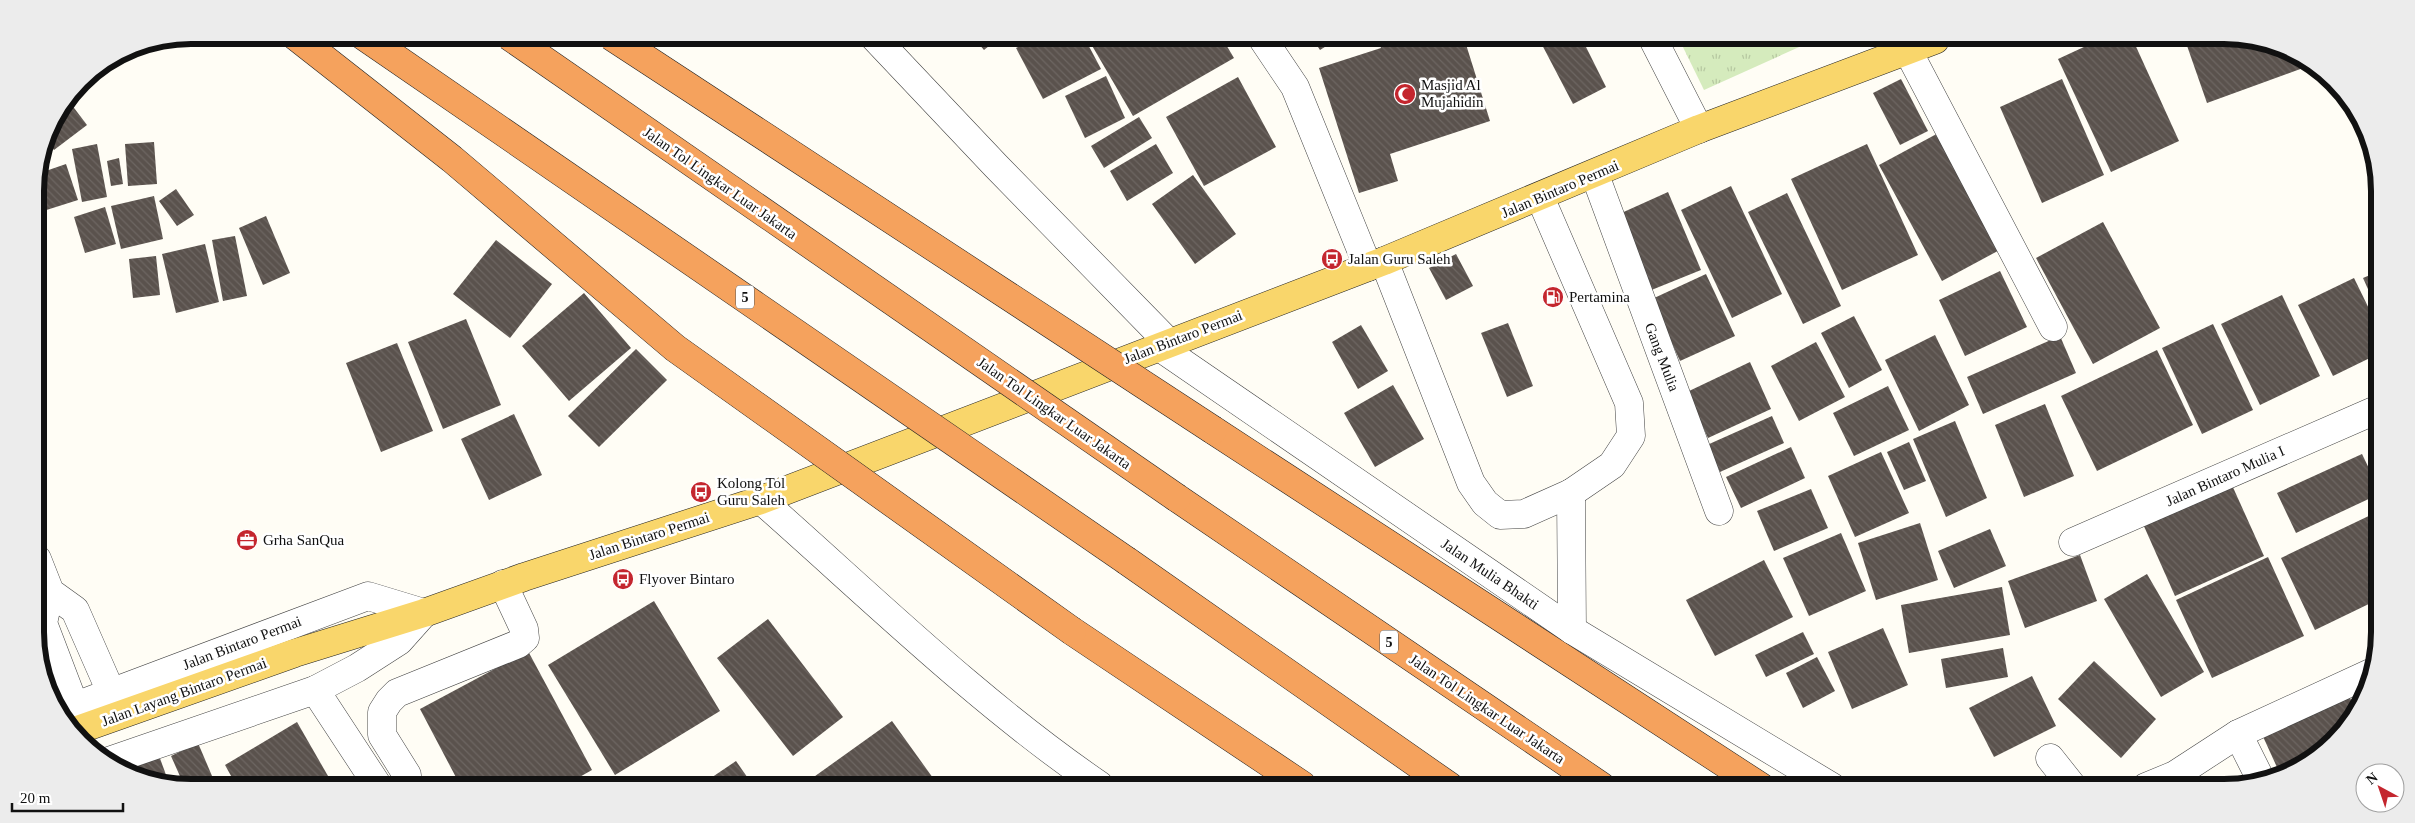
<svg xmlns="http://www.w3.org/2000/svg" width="2415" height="823" font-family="'Times New Roman',serif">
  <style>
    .grass { fill: url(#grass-tufts) }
    .building { fill: url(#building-back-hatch) }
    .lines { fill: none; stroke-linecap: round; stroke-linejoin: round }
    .minor-casing { stroke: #444; stroke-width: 29 }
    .major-casing { stroke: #222; stroke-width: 29 }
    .highway-casing { stroke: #222; stroke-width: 29 }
    .minor { stroke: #fff; stroke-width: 28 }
    .major { stroke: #f9d66b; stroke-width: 28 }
    .highway { stroke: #f5a25d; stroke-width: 28 }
    .highway-bridge-casing { stroke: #222; stroke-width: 29; stroke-linecap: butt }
    .highway-bridge { stroke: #f5a25d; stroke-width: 28 }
    .labels { text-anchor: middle; stroke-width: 5; stroke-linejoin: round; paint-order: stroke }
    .shield { fill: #fff; stroke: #585858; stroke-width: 1 }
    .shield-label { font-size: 14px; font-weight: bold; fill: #111 }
    .poi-label { font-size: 15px; fill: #111; stroke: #fff; text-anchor: start }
    .street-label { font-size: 15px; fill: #111; stroke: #fff }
    .rim { fill: none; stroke: #111; stroke-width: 6 }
  </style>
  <defs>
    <pattern id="grass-tufts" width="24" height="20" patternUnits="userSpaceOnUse" patternTransform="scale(1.25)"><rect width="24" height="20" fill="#d5ebbd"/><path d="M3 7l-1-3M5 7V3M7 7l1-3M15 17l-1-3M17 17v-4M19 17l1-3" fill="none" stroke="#b6c8a1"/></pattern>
    <pattern id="building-back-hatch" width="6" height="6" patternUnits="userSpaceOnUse" patternTransform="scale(1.25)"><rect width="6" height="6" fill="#5a524d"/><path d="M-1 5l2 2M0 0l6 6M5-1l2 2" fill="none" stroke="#6d6662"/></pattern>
  </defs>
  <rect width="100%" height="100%" fill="#fffdf5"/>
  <polygon class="grass" points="1679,39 1817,39 1704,90"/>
  <g class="building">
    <polygon points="973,37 1000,37 984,50"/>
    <polygon points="1038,37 1084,37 1101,69 1043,99 1016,48"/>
    <polygon points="1087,37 1222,38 1234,58 1133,116"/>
    <polygon points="1312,38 1339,38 1320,50"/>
    <polygon points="1378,38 1464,38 1490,121 1390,154 1398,181 1359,193 1319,68 1381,48"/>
    <polygon points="1539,39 1582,39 1606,87 1573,104"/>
    <polygon points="2099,40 2133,40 2179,141 2111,172 2058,59"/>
    <polygon points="2185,40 2265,40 2314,64 2207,103"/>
    <polygon points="1106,76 1125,118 1085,138 1065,96"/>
    <polygon points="1238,77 1276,147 1204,186 1166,117"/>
    <polygon points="1901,79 1928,131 1900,145 1873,93"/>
    <polygon points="2062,79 2104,175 2042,203 2000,107"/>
    <polygon points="68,100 87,125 54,150 45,138 47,131"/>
    <polygon points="1139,117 1152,138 1104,168 1091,146"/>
    <polygon points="1944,130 2007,246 1942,281 1879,165"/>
    <polygon points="154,142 157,184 128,186 125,144"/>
    <polygon points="97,144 107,197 82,202 72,149"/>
    <polygon points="1156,144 1173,173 1127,201 1110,171"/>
    <polygon points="1867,144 1918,255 1842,290 1791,179"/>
    <polygon points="119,158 123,184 111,186 107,161"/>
    <polygon points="66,164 78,200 37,213 35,181 37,174"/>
    <polygon points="1193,175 1236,234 1195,264 1152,204"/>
    <polygon points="1731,186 1782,294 1732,318 1681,210"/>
    <polygon points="176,189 194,215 177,226 159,201"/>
    <polygon points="1668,192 1701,270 1649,291 1617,215"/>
    <polygon points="1787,193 1841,306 1803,324 1748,212"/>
    <polygon points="154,196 163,239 121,249 111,206"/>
    <polygon points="105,207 116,244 85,253 74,217"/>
    <polygon points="266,216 290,273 263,285 239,228"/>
    <polygon points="2103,222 2160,328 2093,364 2036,258"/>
    <polygon points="235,236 247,296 223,301 212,240"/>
    <polygon points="496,240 552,284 510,338 453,294"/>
    <polygon points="205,244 219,302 176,313 162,254"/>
    <polygon points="1456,254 1473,286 1446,300 1429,268"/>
    <polygon points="156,256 160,295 133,298 129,259"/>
    <polygon points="2000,271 2027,327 1965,356 1939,300"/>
    <polygon points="2377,272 2376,307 2363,278"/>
    <polygon points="1706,274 1735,336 1680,361 1652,299"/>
    <polygon points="2354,278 2376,323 2376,355 2333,376 2298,305"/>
    <polygon points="584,293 631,348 569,401 522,346"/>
    <polygon points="2282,295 2320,376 2260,405 2221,324"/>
    <polygon points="1854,316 1882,370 1849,388 1821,333"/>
    <polygon points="466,319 501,405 443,429 408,342"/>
    <polygon points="1508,323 1533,386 1507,397 1481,333"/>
    <polygon points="2213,324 2253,410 2202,434 2162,348"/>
    <polygon points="1361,325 1388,371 1358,389 1332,342"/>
    <polygon points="1935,335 1969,405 1919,431 1885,360"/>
    <polygon points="2060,336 2076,373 1983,414 1967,377"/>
    <polygon points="1816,342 1845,397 1799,421 1771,366"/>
    <polygon points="397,343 433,431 381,452 346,363"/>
    <polygon points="636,349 667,380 599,447 568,416"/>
    <polygon points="2157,350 2193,425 2097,471 2061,396"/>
    <polygon points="1750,362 1771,409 1708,438 1687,392"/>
    <polygon points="1393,385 1424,439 1375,467 1344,413"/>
    <polygon points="1888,386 1909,430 1854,456 1833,413"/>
    <polygon points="2045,404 2074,476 2024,497 1995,425"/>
    <polygon points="514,414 542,475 489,500 461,439"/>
    <polygon points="1772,416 1784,443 1720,472 1707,445"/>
    <polygon points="1955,421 1987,498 1946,517 1913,439"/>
    <polygon points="1909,442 1926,481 1904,490 1887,452"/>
    <polygon points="1791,447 1805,478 1741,508 1726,477"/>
    <polygon points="1881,452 1909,513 1855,537 1828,476"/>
    <polygon points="2362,454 2376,483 2375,496 2296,533 2277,493"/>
    <polygon points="2231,483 2264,556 2175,596 2143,524"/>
    <polygon points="1811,489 1828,528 1774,551 1757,511"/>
    <polygon points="2375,513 2375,601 2315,630 2281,558"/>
    <polygon points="1920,523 1938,580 1876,600 1858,543"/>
    <polygon points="1990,529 2006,566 1954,588 1938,551"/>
    <polygon points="1841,533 1866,591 1809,616 1783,558"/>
    <polygon points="2080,555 2097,601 2025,628 2008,581"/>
    <polygon points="2268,557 2304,636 2212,678 2176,600"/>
    <polygon points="1764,560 1793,617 1715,656 1686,600"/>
    <polygon points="2147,574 2204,672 2161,697 2104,599"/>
    <polygon points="2002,587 2010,635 1909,653 1901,605"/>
    <polygon points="654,601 720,711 615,775 548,665"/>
    <polygon points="768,619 843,717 793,756 717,658"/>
    <polygon points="1883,628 1908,685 1852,709 1828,652"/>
    <polygon points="1803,632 1814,654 1766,677 1755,655"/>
    <polygon points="2003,648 2008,677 1946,688 1941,659"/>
    <polygon points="528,651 592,770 567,784 459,783 420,709"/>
    <polygon points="1817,657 1835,691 1803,708 1786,673"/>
    <polygon points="2094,661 2156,719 2121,758 2058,699"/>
    <polygon points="2032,676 2056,726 1994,757 1969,708"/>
    <polygon points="2346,690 2357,712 2354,719 2319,756 2281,776 2260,730"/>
    <polygon points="892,721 938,785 804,784"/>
    <polygon points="297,722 332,783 235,783 225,765"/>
    <polygon points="198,743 215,783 183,783 171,756"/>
    <polygon points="158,753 169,783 150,783 118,768"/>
    <polygon points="736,761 752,784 702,784"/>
  </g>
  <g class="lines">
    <g class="minor-casing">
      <g id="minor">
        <polyline points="874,37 996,166 1168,342"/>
        <polyline points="1262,38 1295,87 1368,267"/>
        <polyline points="1653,39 1699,129"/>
        <polyline points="1908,51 2053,327"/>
        <polyline points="1595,175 1719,511"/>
        <polyline points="1384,261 1471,483 1485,503 1500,515 1524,514 1571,493 1612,465 1631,436 1629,403 1540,197"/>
        <polyline points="1158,346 1572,630 1832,787"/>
        <polyline points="1571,493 1572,630"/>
        <path d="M761,500C871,597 978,702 1099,785"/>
        <polyline points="2073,542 2376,410"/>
        <polyline points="37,559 50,592 75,610 111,692"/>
        <polyline points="50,592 43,623 75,707"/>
        <polyline points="315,690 376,783"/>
        <polyline points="62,711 368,596 424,613 399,641 357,668 315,690 106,762"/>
        <polyline points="2238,734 2262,782"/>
        <polyline points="2050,758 2073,787"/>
        <polyline points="407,783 407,775 382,735 382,712 389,701 397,693 518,644 525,638 524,629 503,584"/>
        <polyline points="2146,787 2175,775 2238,734 2375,671"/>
      </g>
    </g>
    <g class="major-casing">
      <polyline id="major" points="72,732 295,653 424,613 524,577 761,500 1384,261 1699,129 1935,40"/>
    </g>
    <g class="highway-casing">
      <g id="highway">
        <polyline points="1213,430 1761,787"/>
        <polyline points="1177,498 1601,786"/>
        <polyline points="1127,561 1449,786"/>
        <polyline points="1072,631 1302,785"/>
      </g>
    </g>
    <use href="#minor" class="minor"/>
    <use href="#major" class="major"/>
    <use href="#highway" class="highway"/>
    <g class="highway-bridge-casing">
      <g id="highway-bridge">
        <polyline points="294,35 452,159 675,348 1072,631"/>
        <polyline points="362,35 1127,561"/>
        <polyline points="509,36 1177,498"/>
        <polyline points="611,36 1213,430"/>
      </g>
    </g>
    <use href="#highway-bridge" class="highway-bridge"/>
  </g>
  <defs>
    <g id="mosque-disc" transform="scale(1.125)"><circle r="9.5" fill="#c4262e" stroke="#fff"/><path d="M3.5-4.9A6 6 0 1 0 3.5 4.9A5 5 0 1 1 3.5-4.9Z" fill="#fff"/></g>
    <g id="bus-disc" transform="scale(1.125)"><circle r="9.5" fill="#c4262e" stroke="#fff"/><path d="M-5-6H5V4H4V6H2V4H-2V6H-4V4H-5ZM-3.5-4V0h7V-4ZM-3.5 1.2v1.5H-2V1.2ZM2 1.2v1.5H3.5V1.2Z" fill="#fff"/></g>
    <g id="fuel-disc" transform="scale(1.125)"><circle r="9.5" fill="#c4262e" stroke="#fff"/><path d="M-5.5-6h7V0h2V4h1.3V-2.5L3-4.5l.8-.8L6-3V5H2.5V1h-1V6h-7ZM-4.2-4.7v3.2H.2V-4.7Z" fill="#fff"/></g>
    <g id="office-disc" transform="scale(1.125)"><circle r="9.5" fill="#c4262e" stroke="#fff"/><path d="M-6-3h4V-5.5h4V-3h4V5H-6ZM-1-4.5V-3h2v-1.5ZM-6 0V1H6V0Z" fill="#fff"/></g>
  </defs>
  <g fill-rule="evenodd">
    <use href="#mosque-disc" x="1405" y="94"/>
    <use href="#bus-disc" x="1332" y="259"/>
    <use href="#fuel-disc" x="1553" y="297"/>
    <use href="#bus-disc" x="701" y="492"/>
    <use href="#office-disc" x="247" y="540"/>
    <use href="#bus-disc" x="623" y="579"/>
  </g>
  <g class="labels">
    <g class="shield">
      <rect x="736" y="285.5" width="18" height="23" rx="4"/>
      <rect x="1380" y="630.5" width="18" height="23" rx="4"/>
    </g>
    <g class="shield-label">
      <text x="745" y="302">5</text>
      <text x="1389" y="647">5</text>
    </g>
    <g class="poi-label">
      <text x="1421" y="90">Masjid Al<tspan x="1421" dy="17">Mujahidin</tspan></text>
      <text x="1348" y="264">Jalan Guru Saleh</text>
      <text x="1569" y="302">Pertamina</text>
      <text x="717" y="488">Kolong Tol<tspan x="717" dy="17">Guru Saleh</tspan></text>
      <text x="263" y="545">Grha SanQua</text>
      <text x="639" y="584">Flyover Bintaro</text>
    </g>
    <g class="street-label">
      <text transform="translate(720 183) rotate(35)" y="5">Jalan Tol Lingkar Luar Jakarta</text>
      <text transform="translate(1560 189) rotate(-23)" y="5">Jalan Bintaro Permai</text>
      <text transform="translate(1183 337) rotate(-21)" y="5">Jalan Bintaro Permai</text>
      <text transform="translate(1662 357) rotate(69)" y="5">Gang Mulia</text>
      <text transform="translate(1054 413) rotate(35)" y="5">Jalan Tol Lingkar Luar Jakarta</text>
      <text transform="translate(2225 476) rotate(-24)" y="5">Jalan Bintaro Mulia I</text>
      <text transform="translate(649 536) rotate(-18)" y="5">Jalan Bintaro Permai</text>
      <text transform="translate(1490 574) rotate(34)" y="5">Jalan Mulia Bhakti</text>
      <text transform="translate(242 643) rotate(-21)" y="5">Jalan Bintaro Permai</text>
      <text transform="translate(184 692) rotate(-20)" y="5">Jalan Layang Bintaro Permai</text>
      <text transform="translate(1487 709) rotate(34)" y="5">Jalan Tol Lingkar Luar Jakarta</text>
    </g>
  </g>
  <path d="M0 0H2415V823H0ZM191 44H2224A147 147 0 0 1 2371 191V632A147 147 0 0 1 2224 779H191A147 147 0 0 1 44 632V191A147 147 0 0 1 191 44Z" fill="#ececec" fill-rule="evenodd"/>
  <path class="rim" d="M191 44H2224A147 147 0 0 1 2371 191V632A147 147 0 0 1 2224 779H191A147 147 0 0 1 44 632V191A147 147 0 0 1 191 44Z"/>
  <g transform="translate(2380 788) rotate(320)"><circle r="24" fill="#ffffff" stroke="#a0a0a0"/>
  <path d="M0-4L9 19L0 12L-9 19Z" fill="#c4262e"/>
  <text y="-8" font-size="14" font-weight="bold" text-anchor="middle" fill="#111111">N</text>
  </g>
  <path d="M12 803v8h111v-8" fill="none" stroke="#111111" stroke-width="2.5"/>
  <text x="20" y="803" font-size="15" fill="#111111" stroke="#ffffff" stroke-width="4" paint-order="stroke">20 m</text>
</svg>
